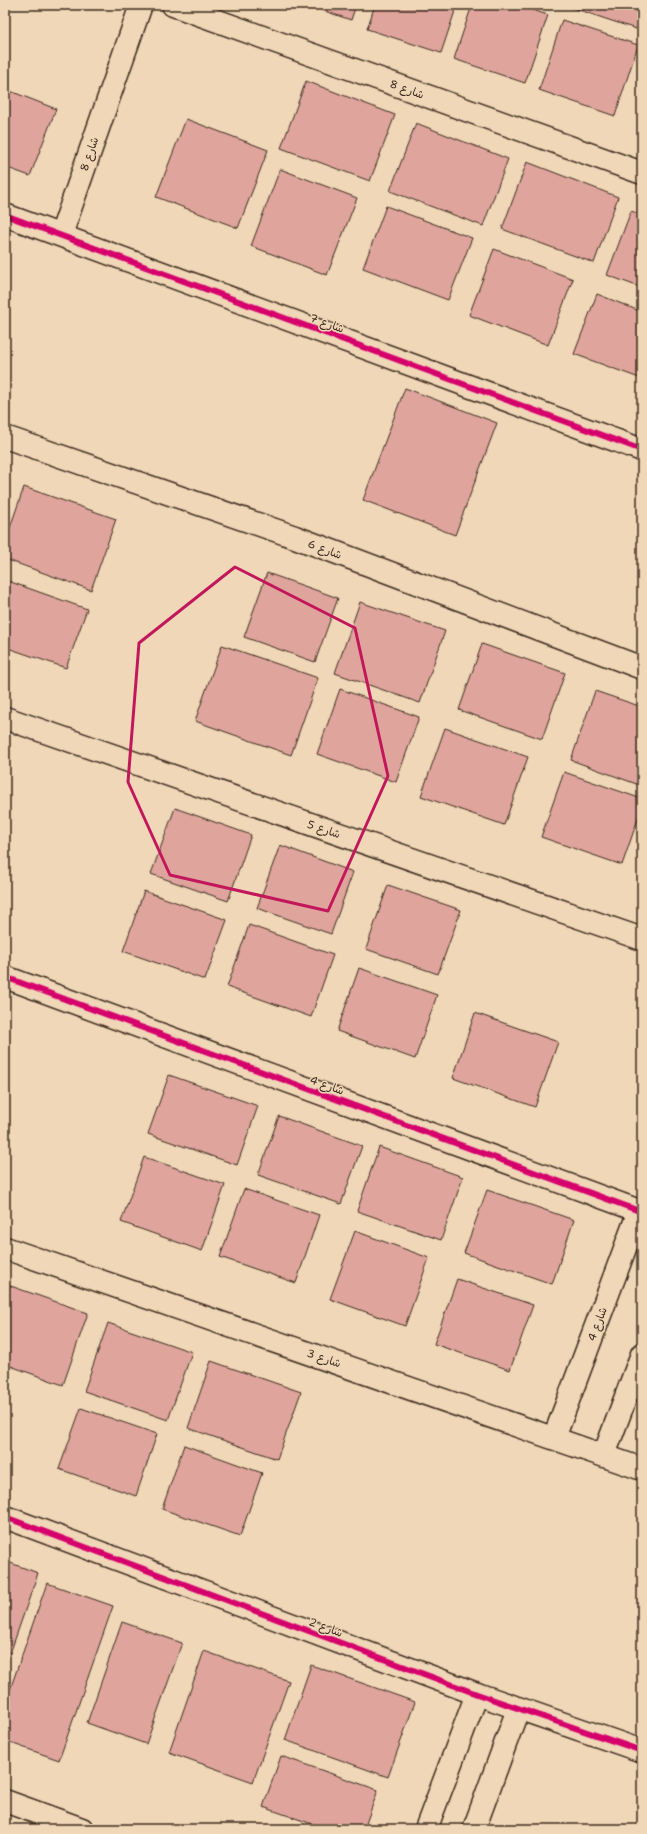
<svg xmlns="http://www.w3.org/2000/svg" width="647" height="1834" font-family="'Shantell Sans','Playpen Sans Arabic',sans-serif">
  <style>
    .building { fill: #dfa59d; stroke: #3b2a1e }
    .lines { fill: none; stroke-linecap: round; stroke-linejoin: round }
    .minor-casing { stroke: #3b2a1e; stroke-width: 25 }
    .minor { stroke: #efd7b7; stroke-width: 22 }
    .cycleway-casing { stroke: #efd7b7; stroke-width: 8 }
    .cycleway { stroke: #d6006c; stroke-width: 6 }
    .marked { fill: none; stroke: #c2185b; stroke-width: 3; stroke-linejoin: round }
    .labels { text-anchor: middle; stroke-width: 3; stroke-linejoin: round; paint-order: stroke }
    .street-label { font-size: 11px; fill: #3b2a1e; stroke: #efd7b7 }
  </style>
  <rect width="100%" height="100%" fill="#efd7b7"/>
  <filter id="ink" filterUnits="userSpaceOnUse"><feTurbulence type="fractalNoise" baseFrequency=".025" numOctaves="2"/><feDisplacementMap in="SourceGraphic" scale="8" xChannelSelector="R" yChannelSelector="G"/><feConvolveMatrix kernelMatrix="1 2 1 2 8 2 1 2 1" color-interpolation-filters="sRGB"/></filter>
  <g filter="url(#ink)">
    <g class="building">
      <polygon points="307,5 356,5 351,20"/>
      <polygon points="375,5 457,5 441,53 367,29"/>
      <polygon points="472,5 517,5 548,15 525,83 454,59"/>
      <polygon points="564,5 642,5 642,11 636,29"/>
      <polygon points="562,20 638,45 615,116 539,90"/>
      <polygon points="306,81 395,115 370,181 281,148"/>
      <polygon points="5,89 56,109 30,176 5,167"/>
      <polygon points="186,119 268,150 238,228 156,197"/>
      <polygon points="416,123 508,159 483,226 390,191"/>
      <polygon points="527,162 618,197 594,263 502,229"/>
      <polygon points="280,169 357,198 327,275 251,246"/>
      <polygon points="386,206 472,238 448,300 363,268"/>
      <polygon points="631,211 642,215 642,288 607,275"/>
      <polygon points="494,249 573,279 548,345 469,315"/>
      <polygon points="597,294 642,312 642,379 574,354"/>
      <polygon points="405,388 497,423 455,535 363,500"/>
      <polygon points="24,487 116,519 91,590 5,559 5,542"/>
      <polygon points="267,573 338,598 315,662 244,637"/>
      <polygon points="5,580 87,609 66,668 5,647"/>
      <polygon points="360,602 445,631 420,703 335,673"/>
      <polygon points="482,644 565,673 542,739 459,710"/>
      <polygon points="222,645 318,678 291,755 195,721"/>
      <polygon points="340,689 419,717 396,782 317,754"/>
      <polygon points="595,691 642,707 642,786 571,760"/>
      <polygon points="445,728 528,757 504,825 421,796"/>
      <polygon points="564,772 642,799 642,807 622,865 541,837"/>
      <polygon points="175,808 251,835 228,901 151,874"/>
      <polygon points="280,845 353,872 331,934 257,908"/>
      <polygon points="388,885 461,910 438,974 366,949"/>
      <polygon points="144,891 227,920 205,980 123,951"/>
      <polygon points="249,925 333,955 311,1017 227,987"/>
      <polygon points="359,968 437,995 415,1059 337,1031"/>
      <polygon points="475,1013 558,1042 535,1107 453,1078"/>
      <polygon points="169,1075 258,1106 237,1165 148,1134"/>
      <polygon points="279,1116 362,1146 341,1204 258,1175"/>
      <polygon points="379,1147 463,1177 441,1240 357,1211"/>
      <polygon points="144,1157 225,1185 202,1251 121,1222"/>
      <polygon points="244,1189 319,1215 296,1283 220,1257"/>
      <polygon points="487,1190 574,1220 552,1284 464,1253"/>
      <polygon points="355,1231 429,1258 405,1326 330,1299"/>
      <polygon points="457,1279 533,1305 510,1370 434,1344"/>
      <polygon points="5,1284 88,1313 63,1385 5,1364"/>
      <polygon points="108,1323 192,1352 168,1420 84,1391"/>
      <polygon points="211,1361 301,1392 277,1459 188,1428"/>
      <polygon points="81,1408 157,1434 136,1496 59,1469"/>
      <polygon points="184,1445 262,1473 240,1536 162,1509"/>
      <polygon points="5,1561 38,1573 5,1668"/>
      <polygon points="47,1583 113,1606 59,1760 5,1741 5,1704"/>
      <polygon points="122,1622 182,1643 146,1744 87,1723"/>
      <polygon points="204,1651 289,1681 253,1782 169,1752"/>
      <polygon points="311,1665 415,1702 388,1777 285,1740"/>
      <polygon points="281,1756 378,1790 364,1829 327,1829 263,1807"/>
    </g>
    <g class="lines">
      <g class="minor-casing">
        <g id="minor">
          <polyline points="173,5 642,173"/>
          <polyline points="5,215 642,450"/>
          <polyline points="61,235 141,5"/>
          <polyline points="5,437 295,537 642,668"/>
          <polyline points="5,718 642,939"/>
          <polyline points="5,977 642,1212"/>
          <polyline points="5,1248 642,1469"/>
          <polyline points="554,1438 639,1211"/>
          <polyline points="604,1455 642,1354"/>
          <polyline points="5,1517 477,1694 642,1751"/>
          <polyline points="5,1801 82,1829"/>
          <polyline points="426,1829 477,1694"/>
          <polyline points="474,1829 518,1709"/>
        </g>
      </g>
      <use href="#minor" class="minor"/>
      <g class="cycleway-casing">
        <g id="cycleway">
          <polyline points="5,215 642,450"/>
          <polyline points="5,977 642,1212"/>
          <polyline points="5,1517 477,1694 642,1751"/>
        </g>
      </g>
      <use href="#cycleway" class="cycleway"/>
    </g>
  </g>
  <path class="marked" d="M235,567L355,628L388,776L328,911L170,875L128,782L139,643Z"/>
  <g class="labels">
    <g class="street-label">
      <text transform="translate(407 89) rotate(20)" y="4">شارع 8</text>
      <text transform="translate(89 154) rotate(-71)" y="4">شارع 8</text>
      <text transform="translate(327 323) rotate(20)" y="4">شارع 7</text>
      <text transform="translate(325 549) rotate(21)" y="4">شارع 6</text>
      <text transform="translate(324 829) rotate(19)" y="4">شارع 5</text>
      <text transform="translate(327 1085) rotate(20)" y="4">شارع 4</text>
      <text transform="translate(597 1324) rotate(-69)" y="4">شارع 4</text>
      <text transform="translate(324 1358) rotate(19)" y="4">شارع 3</text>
      <text transform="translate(326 1627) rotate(21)" y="4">شارع 2</text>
    </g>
  </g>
  <rect width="647" height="1834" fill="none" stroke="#efd7b7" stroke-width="20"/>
  <rect x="10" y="10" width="627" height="1814" fill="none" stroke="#3b2a1e" stroke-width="1.5" filter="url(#ink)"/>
</svg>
